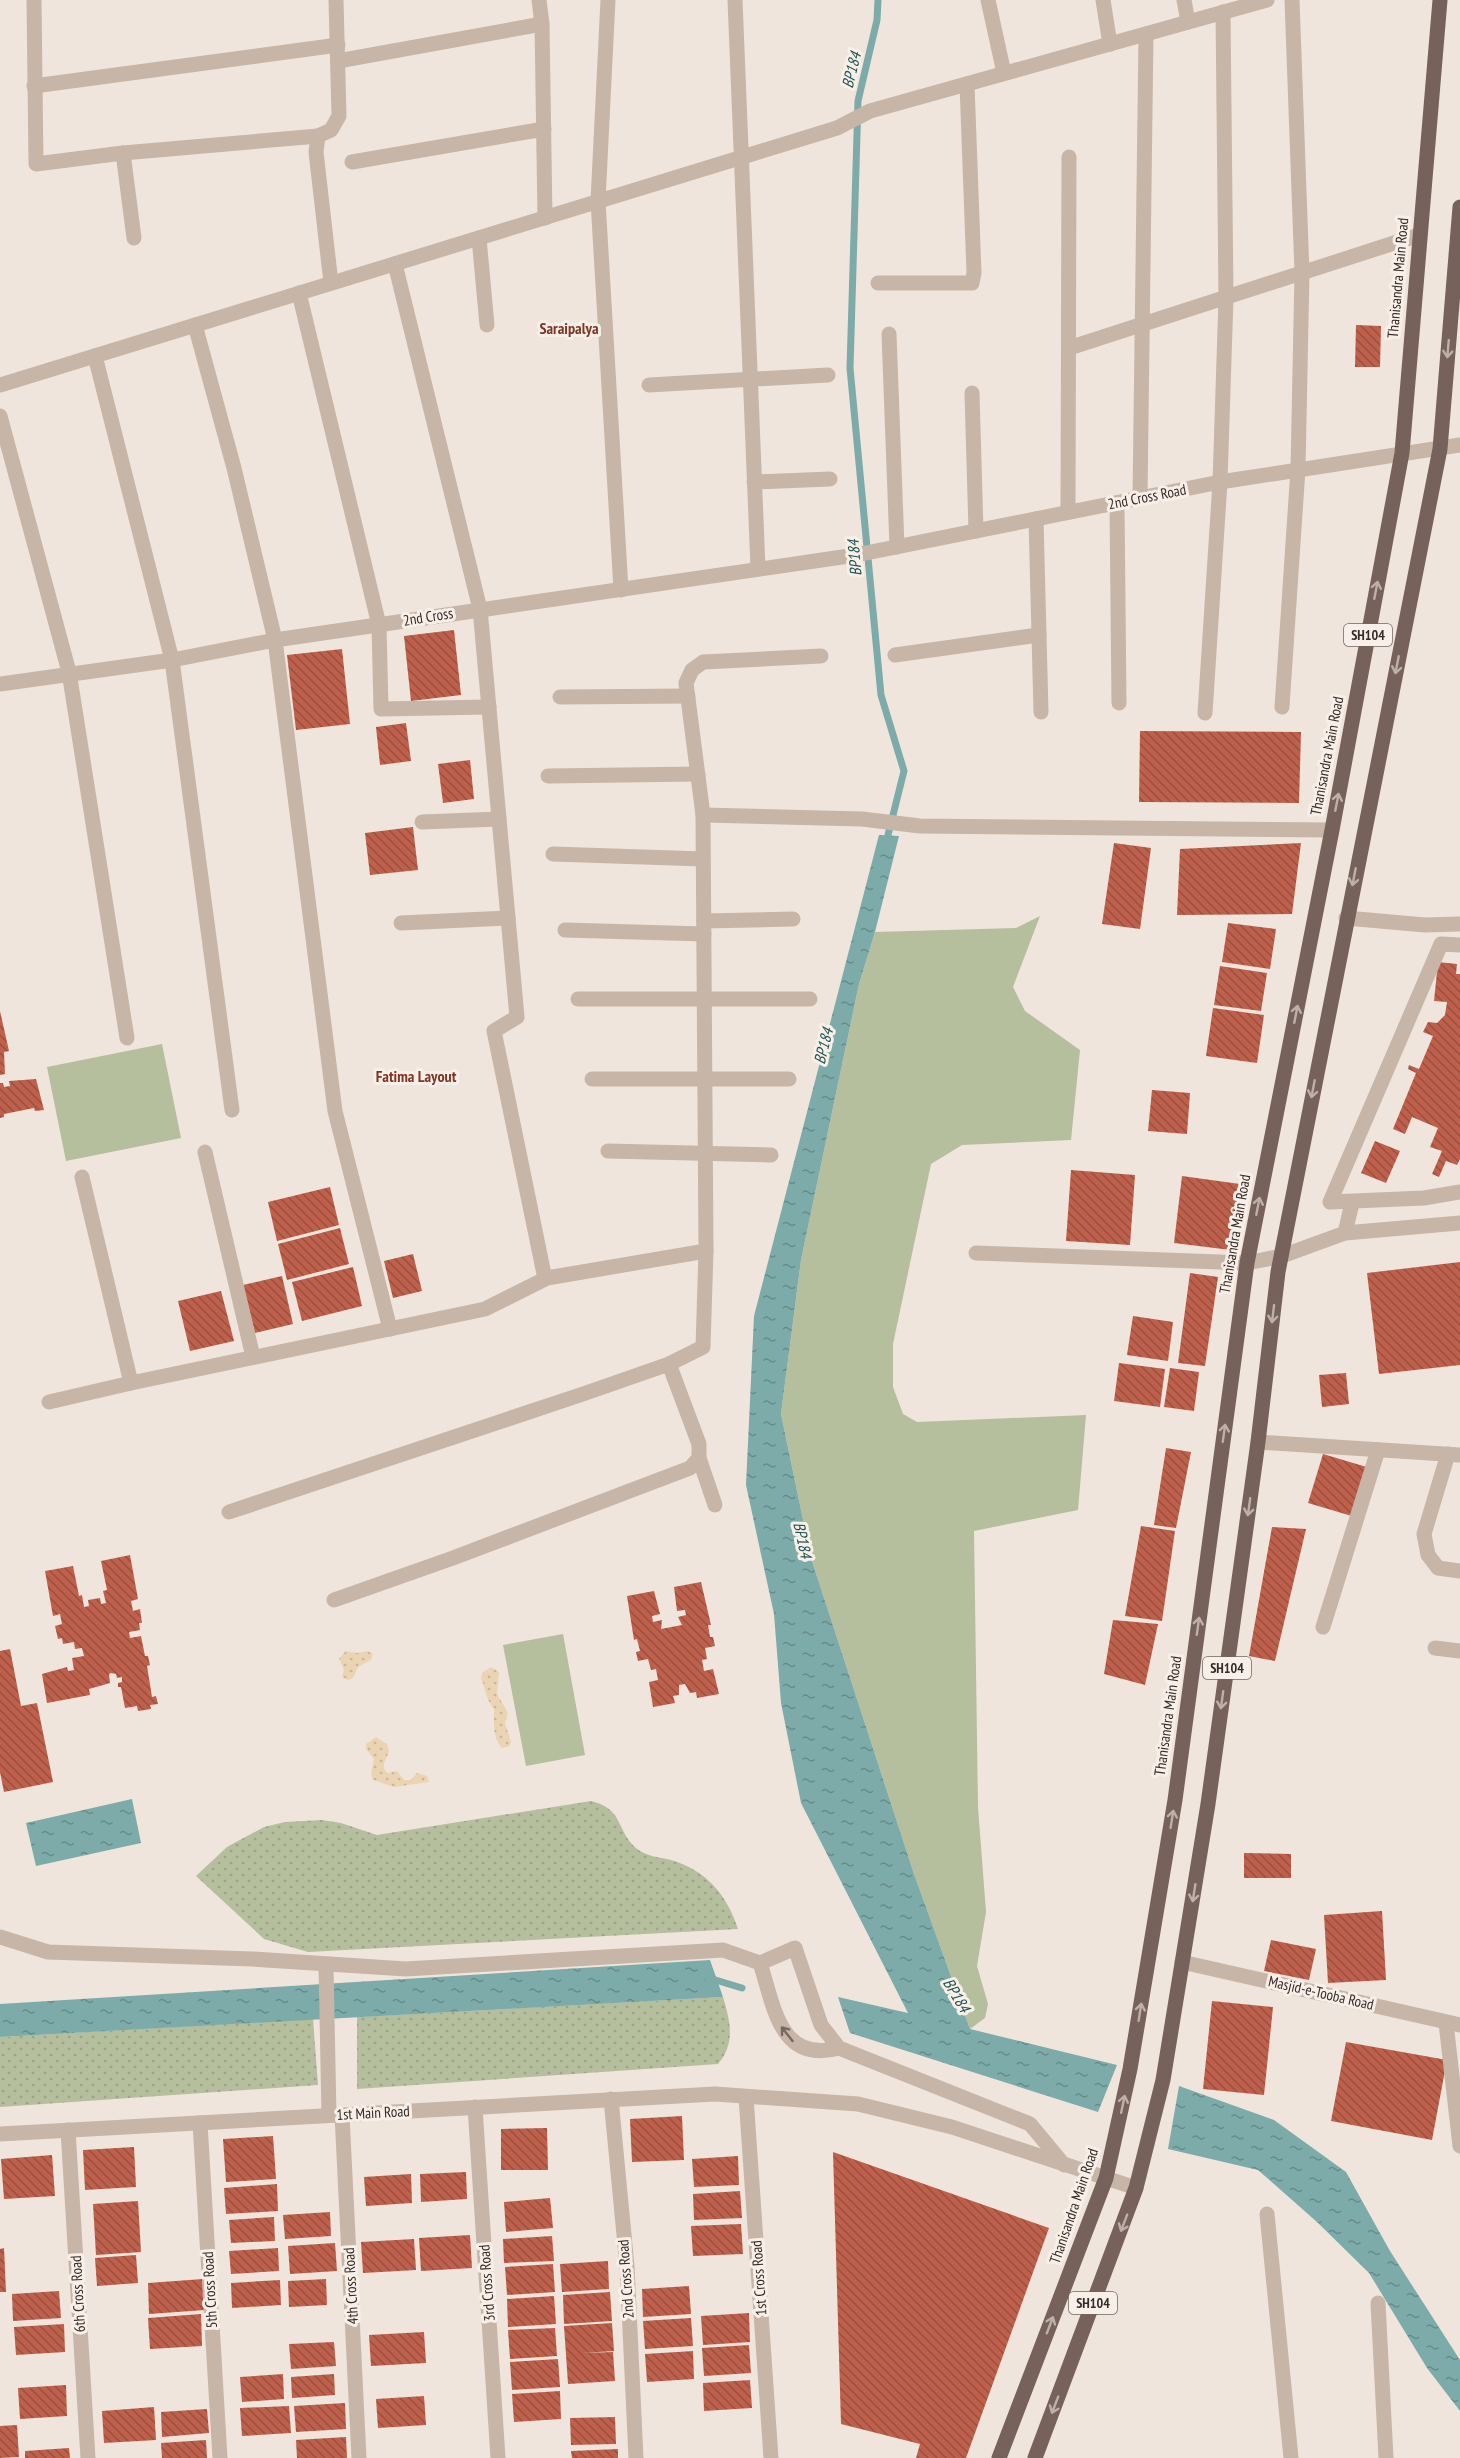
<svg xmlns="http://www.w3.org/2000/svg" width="1460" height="2458" font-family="'PT Sans Narrow',sans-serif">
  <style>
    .grass { fill: #b5be9d }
    .sand { fill: url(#sand-dots) }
    .park { fill: url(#park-dots) }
    .water { fill: url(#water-ripples) }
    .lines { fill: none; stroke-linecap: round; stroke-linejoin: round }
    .stream { stroke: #7cabaa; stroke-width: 7 }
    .building { fill: url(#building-back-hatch) }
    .street { stroke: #c7b5a8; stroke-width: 15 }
    .primary { stroke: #76625a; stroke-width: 15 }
    .oneway { stroke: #beb0a8 }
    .oneway2 { stroke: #776962 }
    .labels { text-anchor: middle; stroke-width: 6; stroke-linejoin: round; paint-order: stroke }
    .shield { fill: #f8f0e8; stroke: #706662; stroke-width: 1.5 }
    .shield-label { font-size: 14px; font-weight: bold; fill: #352b28 }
    .street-label { font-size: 15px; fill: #352b28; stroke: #f8f0e8 }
    .water-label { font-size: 16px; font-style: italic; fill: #205454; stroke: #f8f0e8 }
    .neighbourhood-label { font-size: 16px; font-weight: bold; fill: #7f3626; stroke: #f8f0e8 }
  </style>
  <defs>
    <pattern id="sand-dots" width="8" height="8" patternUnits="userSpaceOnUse" patternTransform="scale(1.5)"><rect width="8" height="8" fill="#ead4b4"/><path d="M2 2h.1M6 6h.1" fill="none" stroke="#c9b69b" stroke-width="1.8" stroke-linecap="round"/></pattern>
    <pattern id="park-dots" width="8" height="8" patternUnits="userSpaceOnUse" patternTransform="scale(1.5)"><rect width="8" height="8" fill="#b5be9d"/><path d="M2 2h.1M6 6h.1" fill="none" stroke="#9ca387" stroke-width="1.8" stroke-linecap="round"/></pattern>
    <pattern id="water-ripples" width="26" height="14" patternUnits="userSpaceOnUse" patternTransform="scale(1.5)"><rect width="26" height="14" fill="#7cabaa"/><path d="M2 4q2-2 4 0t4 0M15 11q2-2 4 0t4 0" fill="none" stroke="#668b8a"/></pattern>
    <pattern id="building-back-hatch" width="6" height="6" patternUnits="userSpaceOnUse" patternTransform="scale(1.5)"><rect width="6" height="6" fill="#be604c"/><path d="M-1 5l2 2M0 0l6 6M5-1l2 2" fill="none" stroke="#9b4f3f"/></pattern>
  </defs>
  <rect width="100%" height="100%" fill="#f0e5dc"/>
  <g class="grass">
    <polygon points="1040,916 1013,987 1025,1011 1080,1050 1071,1140 962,1145 931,1164 893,1344 893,1387 903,1414 917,1422 1086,1415 1078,1510 974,1531 978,1807 986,1912 977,1966 988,2004 985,2018 970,2029 914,1874 811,1558 781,1414 801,1260 859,984 875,932 1016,928"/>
    <polygon points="162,1044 181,1138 66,1161 47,1067"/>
    <polygon points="563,1634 585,1755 526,1766 503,1645"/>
  </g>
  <g class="sand">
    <polygon points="346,1651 357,1653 368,1651 373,1654 371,1660 358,1667 353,1678 348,1680 342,1677 344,1670 339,1658"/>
    <path d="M491,1667L499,1672L497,1694L508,1713L505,1723L511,1742L510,1746L502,1748C492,1738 494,1721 494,1709C485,1698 486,1690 481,1678L482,1673Z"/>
    <path d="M376,1737L387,1744L389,1751C387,1759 379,1767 388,1773L397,1771L404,1780H411L417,1773L427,1776L429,1782L394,1787L373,1780L371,1774L374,1759L366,1749V1744Z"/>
  </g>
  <g class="park">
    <path d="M591,1801C626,1809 615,1834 640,1851C650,1857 660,1857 671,1860C706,1870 727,1895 738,1929L308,1952L264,1939L196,1876L227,1847L264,1827L285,1822L322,1820L341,1823L377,1835Z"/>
    <path d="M723,1997C730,2021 736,2043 718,2064L357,2089V2017Z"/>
    <polygon points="313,2019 318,2085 0,2107 0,2037"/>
  </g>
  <g class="water">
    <polygon points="879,835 899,836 875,932 859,984 801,1260 781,1414 811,1558 914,1874 970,2029 1117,2065 1098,2112 850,2033 838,1997 908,2013 801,1803 781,1703 774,1614 746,1485 754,1316"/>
    <polygon points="132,1799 141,1843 36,1866 26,1823"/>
    <polygon points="710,1960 723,1997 0,2037 0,2004"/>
    <polygon points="1179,2086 1274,2120 1346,2172 1390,2251 1460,2360 1460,2411 1427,2368 1369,2273 1317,2222 1258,2170 1168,2149"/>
  </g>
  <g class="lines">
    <g class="stream">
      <polyline points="878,0 877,20 858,101 850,368 881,695 904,771 886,843"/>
      <polyline points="709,1978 742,1988"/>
    </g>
  </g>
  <g class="building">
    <polygon points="1356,325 1381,326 1380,367 1355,367"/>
    <polygon points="454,630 461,695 411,701 404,636"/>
    <polygon points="342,649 350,724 296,730 287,655"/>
    <polygon points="406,723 411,761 380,765 376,727"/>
    <polygon points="1140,731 1301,732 1299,803 1139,802"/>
    <polygon points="470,760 474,799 443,803 438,764"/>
    <polygon points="413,827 418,870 370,875 365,833"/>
    <polygon points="1114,843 1151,848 1140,929 1102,924"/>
    <polygon points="1301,843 1292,914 1177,915 1180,849"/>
    <polygon points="1228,923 1276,929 1270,969 1222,962"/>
    <polygon points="1438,962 1457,964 1456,974 1460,974 1460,1159 1457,1165 1446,1161 1439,1177 1432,1174 1442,1151 1430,1147 1438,1128 1412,1117 1405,1134 1393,1129 1416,1073 1408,1069 1409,1065 1419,1069 1433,1036 1423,1032 1428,1022 1437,1023 1445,1015 1447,1002 1434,1001"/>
    <polygon points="1220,966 1267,973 1261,1011 1214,1005"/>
    <polygon points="1213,1008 1264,1015 1257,1063 1206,1056"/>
    <polygon points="0,1011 9,1051 4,1052 5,1074 0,1075"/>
    <polygon points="36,1079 44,1110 35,1111 34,1108 4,1114 4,1117 0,1118 0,1083 3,1083 4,1087 10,1086 9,1081"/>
    <polygon points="1152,1090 1190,1093 1187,1134 1148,1131"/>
    <polygon points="1375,1141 1400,1151 1386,1183 1361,1173"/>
    <polygon points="1071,1170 1135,1175 1130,1245 1066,1241"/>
    <polygon points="1182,1176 1240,1184 1231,1250 1174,1243"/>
    <polygon points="330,1187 339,1225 277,1241 268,1202"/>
    <polygon points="340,1228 349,1264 287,1280 278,1244"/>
    <polygon points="413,1254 422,1291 393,1298 384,1261"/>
    <polygon points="1460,1262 1460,1365 1379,1374 1367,1273"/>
    <polygon points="353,1267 362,1306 302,1321 292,1282"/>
    <polygon points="1190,1273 1218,1277 1205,1366 1178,1363"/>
    <polygon points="282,1276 293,1324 255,1333 243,1285"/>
    <polygon points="221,1291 234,1341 190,1351 178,1301"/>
    <polygon points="1133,1316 1173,1322 1168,1361 1127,1355"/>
    <polygon points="1119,1363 1165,1369 1160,1407 1114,1401"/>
    <polygon points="1170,1368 1199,1372 1194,1411 1164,1407"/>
    <polygon points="1346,1373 1349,1404 1322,1407 1319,1375"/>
    <polygon points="1166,1448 1191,1452 1176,1528 1154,1525"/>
    <polygon points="1323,1454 1370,1468 1355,1517 1308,1503"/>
    <polygon points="1141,1526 1175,1531 1162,1621 1125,1616"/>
    <polygon points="1272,1527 1306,1529 1275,1661 1249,1656"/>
    <polygon points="130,1555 138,1599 131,1601 133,1611 140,1609 142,1623 139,1623 140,1630 129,1632 130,1638 141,1636 145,1656 148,1656 150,1665 147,1666 152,1697 156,1696 158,1704 150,1705 151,1709 138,1711 137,1706 125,1708 121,1687 118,1687 118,1683 122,1682 122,1677 117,1678 116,1674 111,1673 109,1674 110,1683 89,1689 90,1695 47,1703 42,1674 67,1667 68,1671 74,1670 72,1658 84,1656 82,1648 75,1649 74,1642 63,1644 62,1638 58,1639 55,1626 62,1624 60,1614 53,1616 45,1571 73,1566 79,1596 82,1595 84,1607 89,1606 88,1600 100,1598 101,1604 106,1603 103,1591 107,1590 101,1561"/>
    <polygon points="701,1582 711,1625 708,1625 710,1637 713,1637 715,1646 705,1648 707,1659 702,1660 704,1671 713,1669 719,1694 697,1698 696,1692 690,1693 685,1684 679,1685 679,1695 673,1696 675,1703 653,1707 649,1682 658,1680 656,1669 651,1670 648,1659 638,1661 636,1652 640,1651 637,1639 634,1640 627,1596 654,1591 660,1614 652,1616 653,1622 662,1620 661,1629 682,1625 678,1617 686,1615 685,1610 677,1611 674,1587"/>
    <polygon points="1113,1620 1158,1624 1145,1685 1104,1674"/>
    <polygon points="10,1649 21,1706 37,1703 53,1782 4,1792 0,1772 0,1651"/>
    <polygon points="1244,1853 1291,1854 1291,1878 1244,1878"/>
    <polygon points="1382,1911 1386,1980 1328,1983 1324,1915"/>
    <polygon points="1271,1940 1316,1949 1309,1980 1264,1971"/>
    <polygon points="1212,2001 1273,2007 1264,2095 1203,2089"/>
    <polygon points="1346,2042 1447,2060 1432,2140 1331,2121"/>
    <polygon points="682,2116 684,2160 632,2162 630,2119"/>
    <polygon points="547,2128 548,2170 501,2170 501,2129"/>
    <polygon points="273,2136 276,2179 226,2182 223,2139"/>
    <polygon points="134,2147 136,2187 85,2190 83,2150"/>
    <polygon points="833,2152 1049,2228 966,2458 916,2458 920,2444 841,2424"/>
    <polygon points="52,2155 55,2196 4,2199 1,2159"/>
    <polygon points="738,2156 739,2185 694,2187 692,2159"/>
    <polygon points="466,2172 467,2199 421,2202 420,2174"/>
    <polygon points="411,2174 412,2203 366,2206 364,2177"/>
    <polygon points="277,2184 278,2211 226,2214 224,2188"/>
    <polygon points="740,2191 742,2218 694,2220 693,2194"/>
    <polygon points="550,2198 553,2228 506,2232 504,2202"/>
    <polygon points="138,2201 141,2252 96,2255 93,2204"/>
    <polygon points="330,2212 331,2236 285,2239 283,2215"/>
    <polygon points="274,2217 275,2241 231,2243 229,2220"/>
    <polygon points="741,2224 743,2254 693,2256 691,2226"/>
    <polygon points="470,2235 472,2268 421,2271 419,2238"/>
    <polygon points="552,2236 554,2261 504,2263 503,2239"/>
    <polygon points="414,2239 416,2270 363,2273 361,2242"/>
    <polygon points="335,2243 337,2271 290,2274 288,2246"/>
    <polygon points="4,2248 6,2292 0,2292 0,2249"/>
    <polygon points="278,2248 279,2271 231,2274 229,2251"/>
    <polygon points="136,2255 138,2283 97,2286 95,2258"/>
    <polygon points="608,2261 609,2289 562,2292 560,2264"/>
    <polygon points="553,2264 555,2292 507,2295 505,2267"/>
    <polygon points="203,2279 205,2310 149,2314 148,2283"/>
    <polygon points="326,2279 327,2305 289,2307 288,2281"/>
    <polygon points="280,2280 281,2305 232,2308 231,2283"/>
    <polygon points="689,2286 691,2314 643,2317 642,2289"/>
    <polygon points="59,2291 61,2318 13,2321 12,2294"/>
    <polygon points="610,2292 612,2321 564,2324 563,2295"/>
    <polygon points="554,2296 556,2324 508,2327 507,2299"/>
    <polygon points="749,2313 750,2342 703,2345 701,2316"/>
    <polygon points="201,2314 202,2346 150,2349 148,2318"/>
    <polygon points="691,2318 693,2346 645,2349 643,2321"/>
    <polygon points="612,2323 614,2351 583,2353 613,2352 615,2381 568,2384 564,2326"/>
    <polygon points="64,2324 65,2352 16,2355 14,2327"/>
    <polygon points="555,2328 557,2356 510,2359 508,2330"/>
    <polygon points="424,2332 426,2363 371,2366 369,2335"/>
    <polygon points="334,2342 336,2366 291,2369 289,2344"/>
    <polygon points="749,2345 751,2373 704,2376 702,2348"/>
    <polygon points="693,2351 694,2379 647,2382 645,2354"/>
    <polygon points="558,2359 560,2387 512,2390 510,2362"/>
    <polygon points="283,2374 284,2399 242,2402 240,2377"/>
    <polygon points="334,2374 335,2395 292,2398 291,2377"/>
    <polygon points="750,2380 752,2408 704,2411 703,2383"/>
    <polygon points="66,2385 67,2416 20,2419 18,2388"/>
    <polygon points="560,2391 561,2419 514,2422 512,2394"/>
    <polygon points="424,2396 426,2425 378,2428 376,2399"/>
    <polygon points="345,2403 346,2429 296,2432 294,2406"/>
    <polygon points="289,2406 291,2433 242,2436 240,2408"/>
    <polygon points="154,2407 156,2440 104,2443 102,2411"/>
    <polygon points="207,2409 209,2433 162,2437 161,2412"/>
    <polygon points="615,2417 616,2444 571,2445 570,2418"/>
    <polygon points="17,2425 19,2457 0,2458 0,2426"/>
    <polygon points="346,2437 347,2458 297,2458 296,2440"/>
    <polygon points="206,2440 207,2458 162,2458 161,2443"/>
    <polygon points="69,2448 70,2458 25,2458 25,2451"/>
    <polygon points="618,2449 618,2458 572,2458 571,2451"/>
  </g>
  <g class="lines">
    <g class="street">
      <polyline points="34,0 36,164 123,153 318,136"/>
      <polyline points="539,0 542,24 545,218"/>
      <polyline points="608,0 598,201 621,590"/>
      <polyline points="735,0 758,568"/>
      <polyline points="988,0 1004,73"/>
      <polyline points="1103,0 1110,44"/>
      <polyline points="1184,0 1188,22"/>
      <polyline points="338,61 542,24"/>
      <polyline points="34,86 338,45"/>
      <polyline points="123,153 134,238"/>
      <polyline points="352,162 544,129"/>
      <polyline points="479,238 487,325"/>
      <polyline points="395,264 480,609 517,1017 494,1031 545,1279"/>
      <polyline points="331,283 316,152 318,136 331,130 339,116 336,0"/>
      <polyline points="878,283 972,283 974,273 967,84"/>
      <polyline points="299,293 379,625 381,709 489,707"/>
      <polyline points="195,325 234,468 275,640 335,1111 390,1329"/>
      <polyline points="889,334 897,547"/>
      <polyline points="1069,348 1419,235"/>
      <polyline points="95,356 172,660 232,1110"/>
      <polyline points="0,385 837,128 870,111 1267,0"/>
      <polyline points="649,385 828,375"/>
      <polyline points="972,393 976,531"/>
      <polyline points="0,416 69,672 127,1038"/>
      <polyline points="754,482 830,479"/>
      <polyline points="1140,498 1146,34"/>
      <polyline points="1117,503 1119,703"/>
      <polyline points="1068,512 1069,157"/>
      <polyline points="1036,519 1041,712"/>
      <polyline points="895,655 1039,635"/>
      <polyline points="0,684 172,660 275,640 856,555 1220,482 1460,445"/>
      <polyline points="560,697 688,696"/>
      <polyline points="1282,707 1298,469 1302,273 1292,0"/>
      <polyline points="1205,713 1220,482 1226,298 1223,12"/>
      <polyline points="548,776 698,774"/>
      <polyline points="703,815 686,683 692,670 703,662 821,656"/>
      <polyline points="422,822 499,819"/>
      <polyline points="553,854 703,859"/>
      <polyline points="1346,918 1425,925 1460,924"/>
      <polyline points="704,921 793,919"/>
      <polyline points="401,923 508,918"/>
      <polyline points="565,930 704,934"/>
      <polyline points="1460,945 1441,944 1330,1202 1424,1198 1460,1192"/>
      <polyline points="578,999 810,999"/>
      <polyline points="592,1079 789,1079"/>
      <polyline points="608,1151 771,1155"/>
      <polyline points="205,1152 253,1357"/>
      <polyline points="82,1177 131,1383 485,1309 547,1278 706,1251 703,815 862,819 920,826 1332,830"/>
      <polyline points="1345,1233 1352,1203"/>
      <polyline points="976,1253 1247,1263 1282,1256 1345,1233 1460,1223"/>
      <polyline points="49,1402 131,1383"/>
      <polyline points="1258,1442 1460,1455"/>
      <polyline points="1448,1454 1424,1534 1428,1555 1438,1568 1460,1571"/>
      <polyline points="699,1458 715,1505"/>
      <polyline points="229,1512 583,1394 669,1364 703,1347 706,1251"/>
      <polyline points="334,1600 453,1558 690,1468 699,1458 699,1444 669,1364"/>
      <polyline points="1323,1627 1378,1450"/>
      <polyline points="1435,1648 1460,1651"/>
      <polyline points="0,1937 48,1952 252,1959 406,1969 723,1950 760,1963 795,1948 821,2025 839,2048 1030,2124 1064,2165"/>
      <polyline points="1182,1962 1460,2025"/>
      <path d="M760,1963C774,2005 779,2064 839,2048"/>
      <polyline points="326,1966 329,2115"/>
      <polyline points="1446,2023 1460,2146"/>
      <polyline points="746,2097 771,2458"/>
      <polyline points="611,2099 627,2266 636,2458"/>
      <polyline points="475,2107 498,2458"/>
      <polyline points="342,2115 359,2458"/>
      <polyline points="200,2123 220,2458"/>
      <polyline points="68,2130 88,2458"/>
      <polyline points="0,2134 715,2094 858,2104 952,2127 1136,2188"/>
      <polyline points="1267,2214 1291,2458"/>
      <polyline points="1378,2303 1386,2458"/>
    </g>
    <g class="primary">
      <polyline points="999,2458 1106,2178 1130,2069 1175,1800 1247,1263 1332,830 1402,453 1440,0"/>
      <polyline points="1035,2458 1136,2188 1163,2080 1208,1804 1258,1442 1278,1272 1440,449 1460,207"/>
    </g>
  </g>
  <defs><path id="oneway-shaft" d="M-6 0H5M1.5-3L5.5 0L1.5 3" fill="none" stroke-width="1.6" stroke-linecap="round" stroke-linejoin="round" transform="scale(1.5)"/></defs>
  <g class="oneway">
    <use href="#oneway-shaft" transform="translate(1448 349) rotate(95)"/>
    <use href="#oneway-shaft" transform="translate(1376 590) rotate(-79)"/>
    <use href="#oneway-shaft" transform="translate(1397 665) rotate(101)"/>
    <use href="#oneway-shaft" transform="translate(1337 802) rotate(-79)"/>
    <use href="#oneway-shaft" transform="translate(1354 877) rotate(101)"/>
    <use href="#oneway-shaft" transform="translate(1296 1014) rotate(-79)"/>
    <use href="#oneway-shaft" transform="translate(1313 1089) rotate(101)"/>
    <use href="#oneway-shaft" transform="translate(1258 1206) rotate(-79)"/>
    <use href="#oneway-shaft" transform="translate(1273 1314) rotate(97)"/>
    <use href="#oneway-shaft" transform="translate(1224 1433) rotate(-82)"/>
    <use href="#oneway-shaft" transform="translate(1249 1507) rotate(98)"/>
    <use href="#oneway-shaft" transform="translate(1198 1626) rotate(-82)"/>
    <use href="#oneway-shaft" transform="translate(1222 1700) rotate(98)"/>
    <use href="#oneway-shaft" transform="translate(1172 1819) rotate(-81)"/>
    <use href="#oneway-shaft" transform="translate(1194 1893) rotate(99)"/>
    <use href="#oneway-shaft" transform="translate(1140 2012) rotate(-81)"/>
    <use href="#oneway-shaft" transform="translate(1123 2104) rotate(-78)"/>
    <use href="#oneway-shaft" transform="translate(1124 2223) rotate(111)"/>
    <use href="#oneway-shaft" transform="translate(1050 2325) rotate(-69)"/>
    <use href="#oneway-shaft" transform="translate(1055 2405) rotate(111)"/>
  </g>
  <use class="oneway2" href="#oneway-shaft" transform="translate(787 2034) rotate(-128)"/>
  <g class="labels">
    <g class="shield">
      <rect x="1344" y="624" width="48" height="22" rx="4.5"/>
      <rect x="1203" y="1657" width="48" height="22" rx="4.5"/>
      <rect x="1069" y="2292" width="48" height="22" rx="4.5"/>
    </g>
    <g class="shield-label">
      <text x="1368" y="640">SH104</text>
      <text x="1227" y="1673">SH104</text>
      <text x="1093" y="2308">SH104</text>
    </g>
    <g class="street-label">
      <text transform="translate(1398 278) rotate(-85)" y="5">Thanisandra Main Road</text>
      <text transform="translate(1147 497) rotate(-11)" y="5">2nd Cross Road</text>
      <text transform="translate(428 617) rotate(-9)" y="5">2nd Cross</text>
      <text transform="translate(1327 756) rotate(-79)" y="5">Thanisandra Main Road</text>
      <text transform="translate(1235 1234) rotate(-80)" y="5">Thanisandra Main Road</text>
      <text transform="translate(1168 1716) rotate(-82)" y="5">Thanisandra Main Road</text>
      <text transform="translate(1321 1993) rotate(13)" y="5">Masjid-e-Tooba Road</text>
      <text transform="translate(373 2113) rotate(-3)" y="5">1st Main Road</text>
      <text transform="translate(1074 2206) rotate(-71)" y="5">Thanisandra Main Road</text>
      <text transform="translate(759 2278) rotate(-94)" y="5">1st Cross Road</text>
      <text transform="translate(626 2279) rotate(-94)" y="5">2nd Cross Road</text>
      <text transform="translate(487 2283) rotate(-94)" y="5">3rd Cross Road</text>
      <text transform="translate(351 2286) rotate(-93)" y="5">4th Cross Road</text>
      <text transform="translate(210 2290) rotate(-93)" y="5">5th Cross Road</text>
      <text transform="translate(78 2294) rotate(-93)" y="5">6th Cross Road</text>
    </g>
    <g class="water-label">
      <text transform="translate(851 70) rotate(-76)" y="6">BP184</text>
      <text transform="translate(854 558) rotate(-95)" y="6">BP184</text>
      <text transform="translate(823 1046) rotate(-76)" y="6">BP184</text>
      <text transform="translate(803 1540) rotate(78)" y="6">BP184</text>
      <text transform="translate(957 1995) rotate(59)" y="6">BP184</text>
    </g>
    <g class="neighbourhood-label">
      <text x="569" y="334">Saraipalya</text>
      <text x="416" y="1082">Fatima Layout</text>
    </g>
  </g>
</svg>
